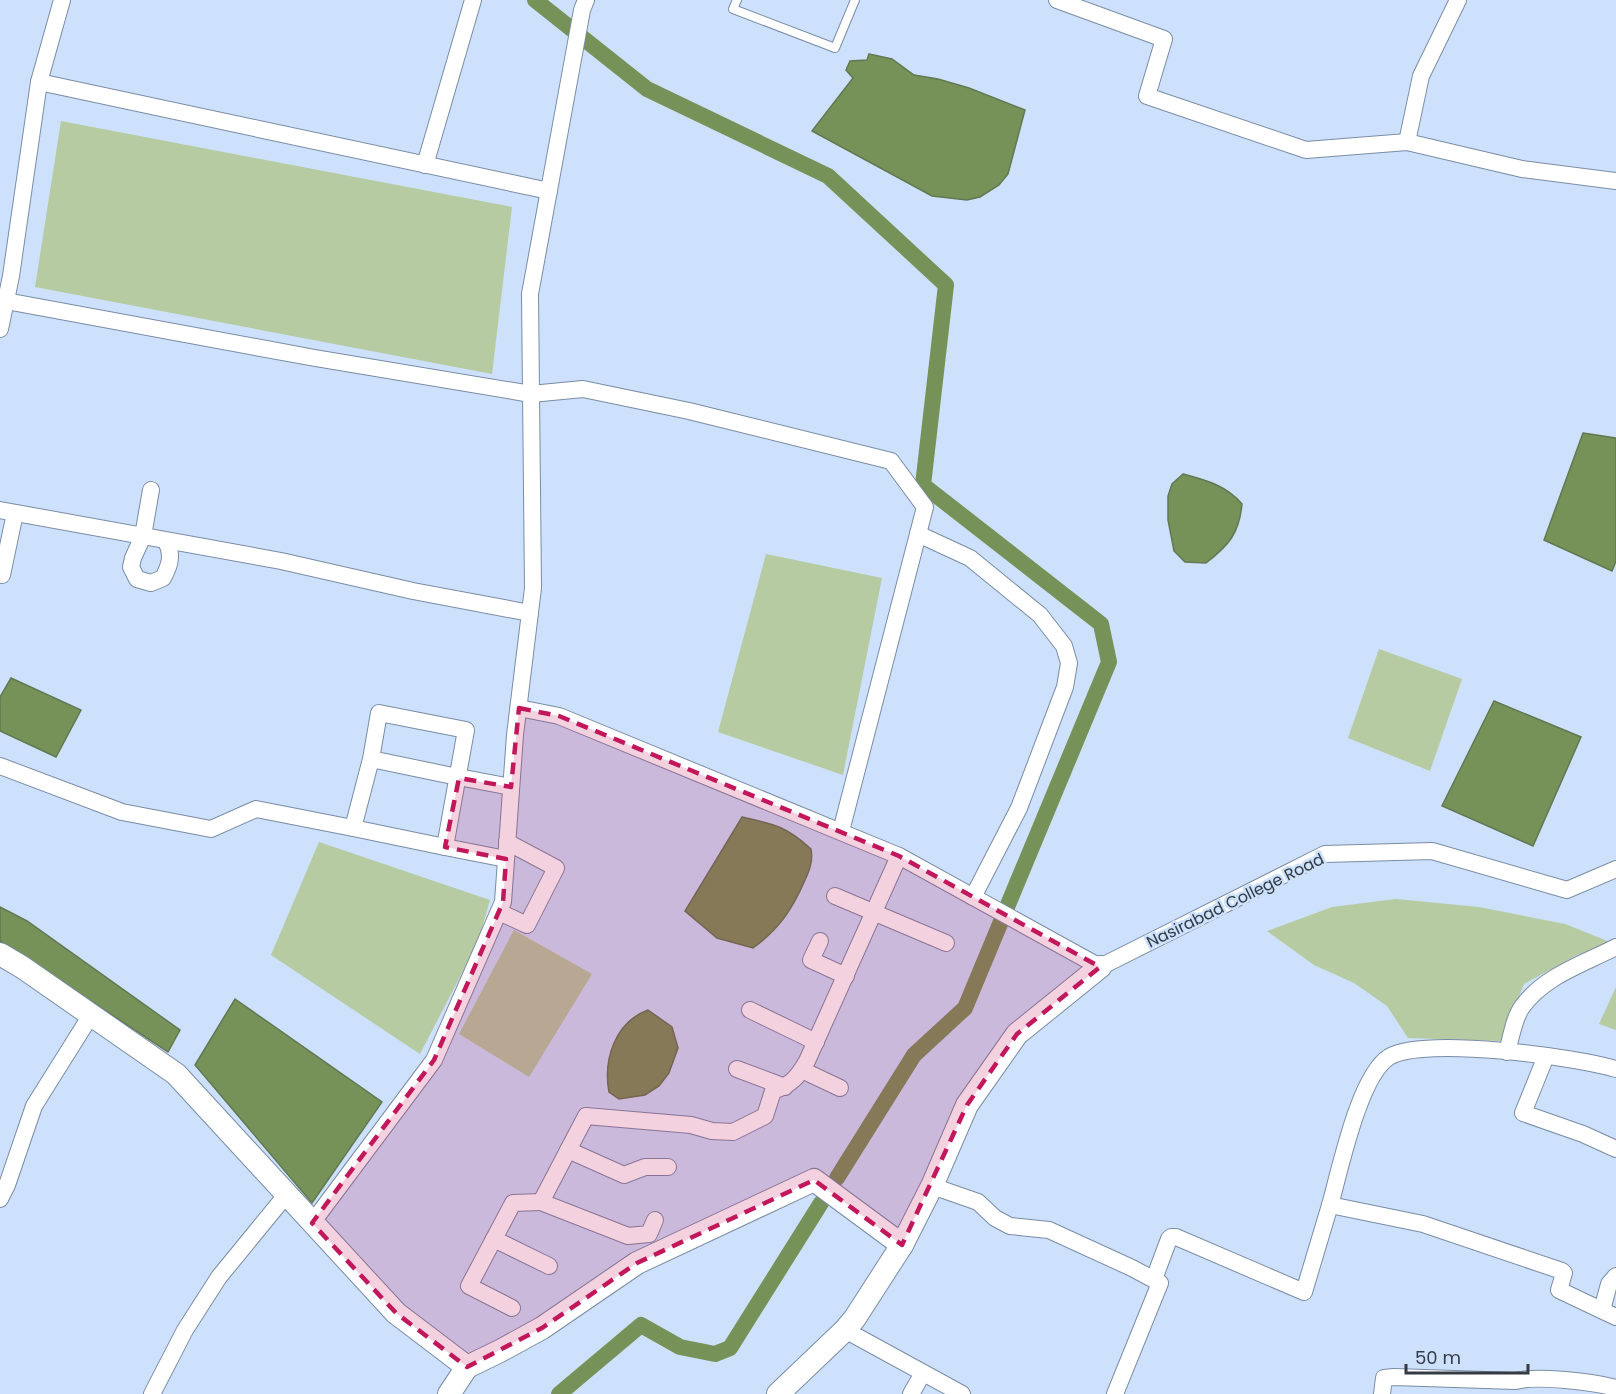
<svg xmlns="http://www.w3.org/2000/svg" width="1616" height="1394" font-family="Poppins,sans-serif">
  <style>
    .green { fill: #b6cba1 }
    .water { fill: #769258; stroke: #627852; stroke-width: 1.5 }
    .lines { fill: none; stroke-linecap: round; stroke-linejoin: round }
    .canal { stroke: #769258; stroke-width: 16 }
    .lane-casing { stroke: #7a8ca5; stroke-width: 10 }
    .street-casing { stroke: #7a8ca5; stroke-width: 18 }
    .secondary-casing { stroke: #7a8ca5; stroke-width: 24 }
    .lane { stroke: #fff; stroke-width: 8 }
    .street { stroke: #fff; stroke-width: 16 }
    .secondary { stroke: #fff; stroke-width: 22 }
    .marked { fill: #c2185b; fill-opacity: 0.2; stroke: #c2185b; stroke-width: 4.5; stroke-dasharray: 12 8; stroke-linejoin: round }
    .labels { text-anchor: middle; stroke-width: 5; stroke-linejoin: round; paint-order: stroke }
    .street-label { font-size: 16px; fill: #333b45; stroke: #cde1fc }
  </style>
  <rect width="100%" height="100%" fill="#cde1fc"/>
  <g class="green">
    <polygon points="61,121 512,207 492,374 35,287"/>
    <polygon points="766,554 882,578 843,775 718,732"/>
    <polygon points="1379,649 1462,679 1430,771 1348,738"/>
    <polygon points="319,842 490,900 478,942 420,1054 271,955"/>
    <polygon points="1396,899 1479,907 1565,924 1610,942 1575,956 1524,984 1501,1041 1408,1038 1387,1006 1354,983 1314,965 1267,931 1332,907"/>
    <polygon points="514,930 592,974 529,1077 459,1034"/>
    <polygon points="1616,987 1616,1030 1599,1024"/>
  </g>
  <g class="water">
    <polygon points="869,54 892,59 914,75 938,79 969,88 1025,110 1008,174 999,185 980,197 967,200 932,196 812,131 853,78 846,70 850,61 867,60"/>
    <polygon points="1583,433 1616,438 1616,561 1612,571 1544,540"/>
    <path d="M1183,474C1205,480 1226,485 1242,504C1239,534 1229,545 1206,563L1185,562L1174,551L1168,520V496L1172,484Z"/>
    <polygon points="11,678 81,710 56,757 0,731 0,697"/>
    <polygon points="1494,701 1581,737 1533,846 1442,806"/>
    <path d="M742,817C774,824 786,826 811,849C813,861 810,869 805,880C792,910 779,929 753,948L717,938L685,911Z"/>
    <polygon points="0,907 27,921 180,1030 168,1052 0,941"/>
    <polygon points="235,999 382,1102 312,1203 195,1065"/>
    <path d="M648,1010L672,1027L678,1048L669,1073L659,1086L645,1095L619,1099L609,1092C603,1060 615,1022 648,1010Z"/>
  </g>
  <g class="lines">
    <g class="canal">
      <polyline points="535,0 647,89 828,176 946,285 923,485 1101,624 1109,662 965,1008 914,1055 837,1178"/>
      <polyline points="559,1394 641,1325 680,1347 715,1354 730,1348 821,1203"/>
    </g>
    <g class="lane-casing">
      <polyline id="lane" points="737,0 733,9 835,48 855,0"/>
    </g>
    <g class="street-casing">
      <g id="street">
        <polyline points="1057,0 1164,39 1147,96 1306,150 1407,142 1522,169 1616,181"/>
        <polyline points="39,82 549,191"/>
        <polyline points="1407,142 1421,76 1458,0"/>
        <polyline points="425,165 473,0"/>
        <polyline points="6,301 315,358 531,394 583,389 689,411 891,461 925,507 841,831"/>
        <polyline points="0,329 11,276 39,82 62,0"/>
        <path d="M151,490L143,536L133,558L131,567L137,579L151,583L163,578C170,565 173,555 166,541"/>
        <polyline points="0,510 281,561 413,591 530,613"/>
        <polyline points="918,534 970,558 1040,615 1064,646 1069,663 1065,687 1019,808 973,897"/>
        <polyline points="2,575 15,513"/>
        <polyline points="519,708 559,716 899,856 1100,967 1325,854 1432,851 1567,890 1616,869"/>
        <polyline points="371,759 353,828 445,847 466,730 379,713 371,759 448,775 511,787"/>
        <polyline points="0,766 122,812 211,829 256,809 353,828"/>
        <polyline points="445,847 506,859"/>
        <polyline points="835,896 946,943"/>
        <polyline points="499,912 527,925 556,868 507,842"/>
        <polyline points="820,941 811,960 846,976"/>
        <polyline points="750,1010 816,1042"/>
        <path d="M1507,1052C1511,1038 1514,1018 1522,1007C1544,976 1583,964 1616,947"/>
        <polyline points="1546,1056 1523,1113 1583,1134 1616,1149"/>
        <polyline points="737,1069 785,1087"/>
        <polyline points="802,1070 840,1088"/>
        <polyline points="568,1150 624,1175 645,1167 668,1167"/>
        <polyline points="932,1186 978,1202 995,1218 1010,1226 1049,1230 1132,1268 1160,1283 1115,1394"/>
        <polyline points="0,1199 7,1185 34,1106 91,1015"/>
        <polyline points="541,1202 628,1236 649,1234 655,1220"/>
        <path d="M1330,1205C1340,1170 1359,1076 1389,1057C1424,1036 1576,1057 1616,1069"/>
        <polyline points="312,1223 434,1060 503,902 515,735 533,588 530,294 582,10 586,0"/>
        <polyline points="494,1239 549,1266"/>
        <polyline points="1154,1279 1169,1239 1171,1237 1176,1237 1304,1292 1330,1205 1423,1224 1562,1271 1564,1273 1559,1290 1616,1317"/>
        <path d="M512,1308L469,1286L513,1203L541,1202L586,1116L691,1125L712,1131L733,1132L765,1116L773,1091C791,1085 798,1077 807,1061L899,856"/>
        <polyline points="1602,1310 1609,1284 1616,1276"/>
        <polyline points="845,1330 962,1394"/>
        <polyline points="152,1394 185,1330 219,1277 282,1200 285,1193"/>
        <polyline points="911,1394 923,1373"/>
        <path d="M1382,1394L1384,1378L1394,1377L1515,1381C1536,1375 1594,1382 1616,1388"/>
      </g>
    </g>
    <g class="secondary-casing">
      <g id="secondary">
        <polyline points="0,954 22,967 176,1074 396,1313 467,1367 500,1351 542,1328 637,1263 814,1180 902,1245"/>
        <polyline points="449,1394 467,1367"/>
        <polyline points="778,1394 845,1330 855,1318 902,1245 932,1186 967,1105 1017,1034 1100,967"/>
      </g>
    </g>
    <use href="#lane" class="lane"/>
    <use href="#street" class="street"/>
    <use href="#secondary" class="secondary"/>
  </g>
  <path class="marked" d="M519,708L559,716L899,856L1100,967L1017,1034L967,1105L902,1245L814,1180L637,1263L542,1328L467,1367L396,1313L312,1223L434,1060L503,902L506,859L445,847L459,778L511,787Z"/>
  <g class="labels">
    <g class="street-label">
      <text transform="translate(1235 900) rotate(-26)" y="6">Nasirabad College Road</text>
    </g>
  </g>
  <path d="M1406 1364v9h122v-9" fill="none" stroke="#333b45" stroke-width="3"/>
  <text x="1415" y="1364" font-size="18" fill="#333b45" stroke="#cde1fc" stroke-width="4.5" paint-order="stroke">50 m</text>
</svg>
